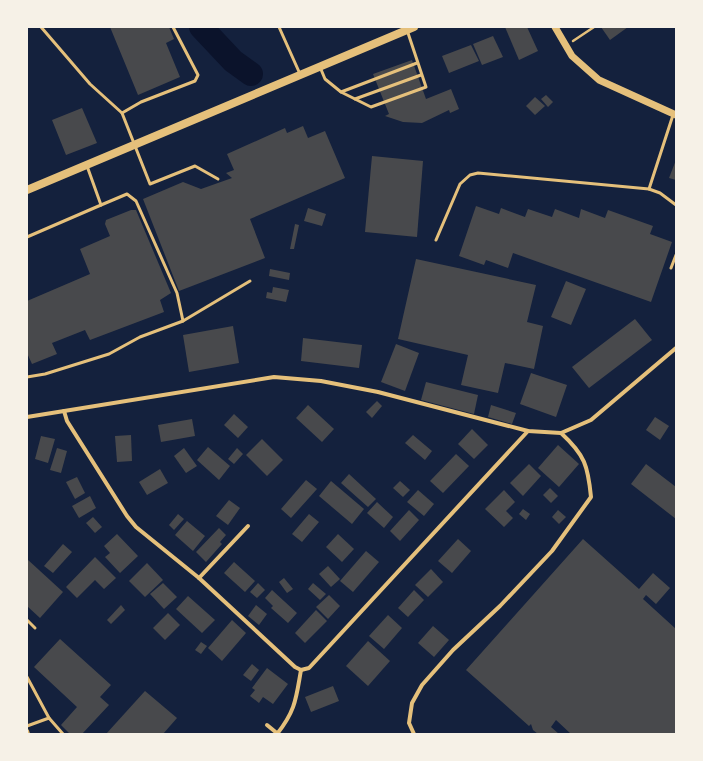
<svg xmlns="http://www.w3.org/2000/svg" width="703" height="761" font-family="'Archivo Narrow',sans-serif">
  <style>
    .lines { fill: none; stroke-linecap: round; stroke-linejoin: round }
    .river { stroke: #0b132b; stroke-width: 24 }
    .building { fill: #48494c }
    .path { stroke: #e5c07b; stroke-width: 2.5 }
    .service { stroke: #e5c07b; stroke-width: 3 }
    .minor { stroke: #e5c07b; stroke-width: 4 }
    .tertiary { stroke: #e5c07b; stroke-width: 7 }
    .secondary { stroke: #e5c07b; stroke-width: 8 }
  </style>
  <rect width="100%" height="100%" fill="#14213d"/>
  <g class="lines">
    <polyline class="river" points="201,27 233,61 251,74"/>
  </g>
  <g class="building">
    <polygon points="110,27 169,27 174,39 166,43 180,77 138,95"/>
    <polygon points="505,27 527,27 538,51 519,60"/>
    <polygon points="601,27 628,27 610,40"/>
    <polygon points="493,36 503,57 482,65 473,44"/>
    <polygon points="471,45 479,61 449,73 442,56"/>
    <polygon points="412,60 426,99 451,89 459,109 450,113 449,110 422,123 403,122 385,116 389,114 373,74"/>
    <polygon points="546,95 553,102 548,107 541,99"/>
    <polygon points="535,97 545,106 535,115 526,106"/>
    <polygon points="82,108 97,143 66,155 52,120"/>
    <polygon points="303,126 308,138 325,131 345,178 250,219 265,258 179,291 143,199 183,182 201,189 232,178 226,173 234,170 227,154 285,128 287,133"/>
    <polygon points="372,156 423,161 417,237 365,232"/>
    <polygon points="676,160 676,180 669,178"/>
    <polygon points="476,206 499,214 501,208 525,217 528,209 552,217 555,209 579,218 581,209 605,218 608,210 653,226 650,234 672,242 651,302 513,253 508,268 486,260 484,265 459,256"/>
    <polygon points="308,208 326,214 322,226 304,221"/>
    <polygon points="131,210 136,210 171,293 160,300 164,312 90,340 85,330 52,343 57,354 32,364 27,353 27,301 90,274 80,249 110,236 105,224 106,220"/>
    <polygon points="295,224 299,225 294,249 290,249"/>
    <polygon points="416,259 536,285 527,322 543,326 534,369 505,363 498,393 461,385 468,355 398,339"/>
    <polygon points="270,269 290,273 289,280 269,276"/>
    <polygon points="566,281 586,289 571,325 551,317"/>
    <polygon points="273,287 289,290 286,302 266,298 267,292 272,293"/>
    <polygon points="635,319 652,340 589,388 572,367"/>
    <polygon points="233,326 239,363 189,372 183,335"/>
    <polygon points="303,338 362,345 359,368 301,361"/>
    <polygon points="396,344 419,353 405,391 381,382"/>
    <polygon points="531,373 567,385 556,417 520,404"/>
    <polygon points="426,382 478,395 474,414 421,400"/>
    <polygon points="377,401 382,406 372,418 366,412"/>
    <polygon points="308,405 334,429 322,442 296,418"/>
    <polygon points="491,405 516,413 512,424 488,417"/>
    <polygon points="234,414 248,427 238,438 224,425"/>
    <polygon points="655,417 669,426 660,440 646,430"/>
    <polygon points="192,419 195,436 161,442 158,425"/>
    <polygon points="472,429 488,445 474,459 458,444"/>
    <polygon points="131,435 132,461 117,462 115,436"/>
    <polygon points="413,435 432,451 425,460 405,443"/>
    <polygon points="41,436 55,439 48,463 35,459"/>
    <polygon points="262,439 283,460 267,476 246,455"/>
    <polygon points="558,445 579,464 559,487 538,468"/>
    <polygon points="208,447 230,466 219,480 197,460"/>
    <polygon points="57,448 67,451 61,473 50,470"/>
    <polygon points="184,448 197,466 186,473 174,456"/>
    <polygon points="237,448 243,454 234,464 228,459"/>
    <polygon points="456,454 469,466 443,493 430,481"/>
    <polygon points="529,464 541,476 523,496 510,483"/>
    <polygon points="646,464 676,487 676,519 631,484"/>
    <polygon points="160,469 168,483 147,495 139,482"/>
    <polygon points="349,474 376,499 368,507 341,483"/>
    <polygon points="77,477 85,493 75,499 66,482"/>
    <polygon points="306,480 317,489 291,518 281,509"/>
    <polygon points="331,481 364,509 352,524 319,496"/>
    <polygon points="400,481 410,490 403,497 393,488"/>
    <polygon points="550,488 558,496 551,503 543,495"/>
    <polygon points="418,490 434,504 424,516 407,502"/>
    <polygon points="504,490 515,502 506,511 513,518 504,527 485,509"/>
    <polygon points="90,496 96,508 79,518 72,506"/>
    <polygon points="229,500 240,508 228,525 216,516"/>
    <polygon points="377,502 393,517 384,528 367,513"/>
    <polygon points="523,509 530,514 526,520 519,514"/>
    <polygon points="409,510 419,520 400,541 390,531"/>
    <polygon points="558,510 566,517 559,524 552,517"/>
    <polygon points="178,514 184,519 174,530 169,525"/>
    <polygon points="309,514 319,522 302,542 292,534"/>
    <polygon points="93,517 102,527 95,533 86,523"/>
    <polygon points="187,521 205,536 193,551 175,535"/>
    <polygon points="219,528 226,535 220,542 222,544 206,562 196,552"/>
    <polygon points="117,534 138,556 120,573 105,557 110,553 104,546"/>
    <polygon points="338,534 354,549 342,562 326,547"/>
    <polygon points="458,539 471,551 452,573 438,561"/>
    <polygon points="583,539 639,589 653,573 670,588 656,604 646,595 643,599 676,629 676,734 571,734 556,720 551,727 559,734 538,734 533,730 531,724 529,726 466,670"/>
    <polygon points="63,544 72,552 53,573 44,566"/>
    <polygon points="366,551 379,562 353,592 340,581"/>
    <polygon points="95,557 116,578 104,589 95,580 77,598 66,587"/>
    <polygon points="27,559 63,592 40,618 27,606"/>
    <polygon points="234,562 255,581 245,592 224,573"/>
    <polygon points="147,563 163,580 145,597 129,581"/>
    <polygon points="328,566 340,579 331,587 319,574"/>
    <polygon points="431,569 443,582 428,597 415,585"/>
    <polygon points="284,578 293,589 287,593 279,582"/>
    <polygon points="163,583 177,597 164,609 150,594"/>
    <polygon points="258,583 265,590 257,598 250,592"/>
    <polygon points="313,583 326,594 320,600 308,589"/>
    <polygon points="272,590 297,613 288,623 271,608 273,606 265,598"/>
    <polygon points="414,590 424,600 408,617 398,608"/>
    <polygon points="329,595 340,606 328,619 316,607"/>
    <polygon points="188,596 215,620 202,633 176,609"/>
    <polygon points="121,605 125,610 111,624 107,620"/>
    <polygon points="256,605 267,614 259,625 248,616"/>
    <polygon points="316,610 327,621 305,643 295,633"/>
    <polygon points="168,613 180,625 165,640 153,628"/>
    <polygon points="388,615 402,628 384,649 369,636"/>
    <polygon points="232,620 246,633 222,661 208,648"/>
    <polygon points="433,626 449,640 434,657 418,643"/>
    <polygon points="60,639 111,685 100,697 109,705 82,734 70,734 61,725 77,707 34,667"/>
    <polygon points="368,641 390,661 368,686 346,666"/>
    <polygon points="201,642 207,646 201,654 195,650"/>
    <polygon points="252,664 259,670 251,681 243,675"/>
    <polygon points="267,668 288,684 273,704 263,697 259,703 250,696 255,690 252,688"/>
    <polygon points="333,686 339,701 311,712 305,697"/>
    <polygon points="145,691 177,718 163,734 106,734"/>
  </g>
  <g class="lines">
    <polyline class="path" points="573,41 594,27"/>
    <g class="service">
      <polyline points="41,27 90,84 122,113 150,184 195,166 218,179"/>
      <polyline points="279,27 300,74"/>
      <polyline points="320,67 325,79 341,92 371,107 426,87 407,30"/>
      <polyline points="341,92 417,63"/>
      <polyline points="355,99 421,75"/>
      <polyline points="122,113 141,102 195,81 198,75 173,27"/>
      <polyline points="649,189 673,115"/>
      <polyline points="101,205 127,194 136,201 177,293 183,321"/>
      <polyline points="27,237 101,205 87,166"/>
      <polyline points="436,240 460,184 470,175 478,173 649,189 660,193 676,205"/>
      <polyline points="671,268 676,255"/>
      <polyline points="27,377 45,374 109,354 140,337 183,321 250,281"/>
      <polyline points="27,620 35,628"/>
      <polyline points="27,677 49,718"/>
      <polyline points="27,726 49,718 63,734"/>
    </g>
    <g class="minor">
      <polyline points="64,411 67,421 127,516 136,527 199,578 295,667 301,670 309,668 528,431"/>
      <polyline points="27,417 274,377 321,381 378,392 528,431 561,433 591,420 676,348"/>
      <polyline points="199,578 248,526"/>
      <polyline points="267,725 278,734"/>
      <polyline points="27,731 28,734"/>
      <path d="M277,734C296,710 296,698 301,670"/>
      <path d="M414,734L409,723L412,703L422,685L453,650L500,606L552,551L591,497C588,466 585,455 561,433"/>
    </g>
    <polyline class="tertiary" points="555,27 572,56 599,80 676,115"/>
    <polyline class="secondary" points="27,190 414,27"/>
  </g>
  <rect width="703" height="761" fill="none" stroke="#f6f1e7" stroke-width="56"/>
</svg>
